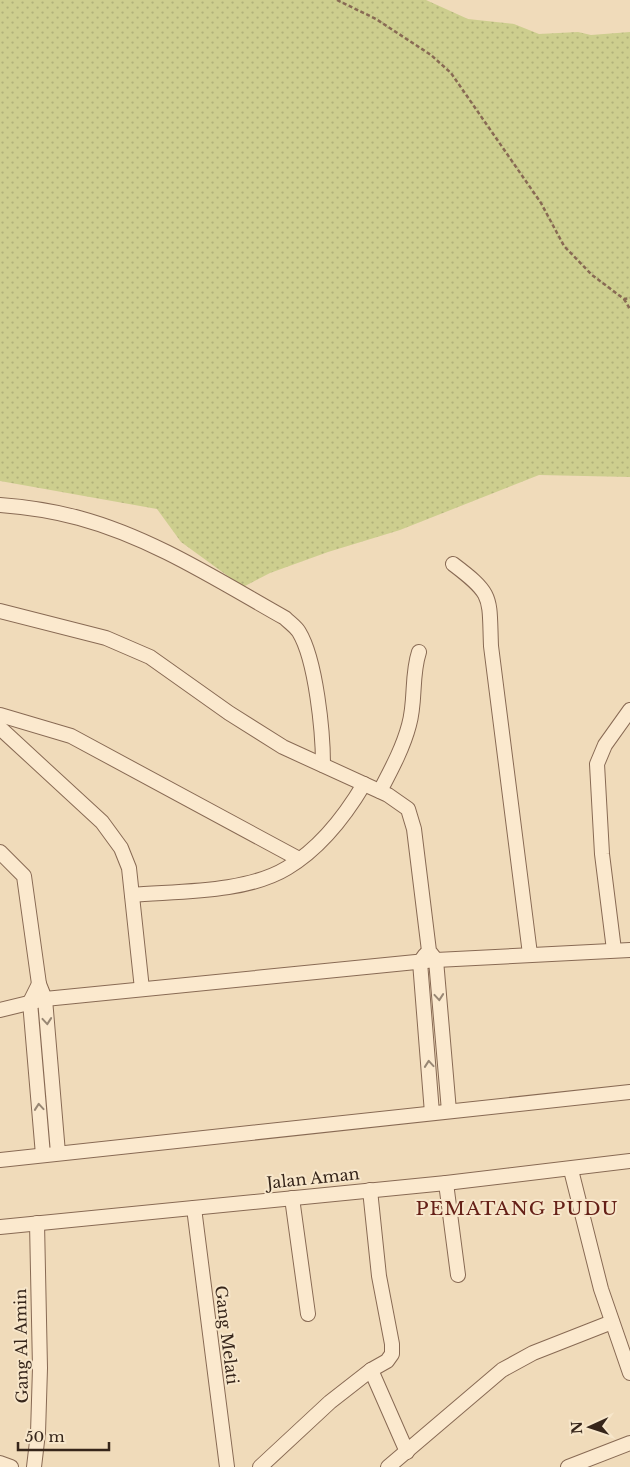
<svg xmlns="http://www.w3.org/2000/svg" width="630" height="1467" font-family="'Libre Baskerville',serif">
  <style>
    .grass { fill: url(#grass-dots) }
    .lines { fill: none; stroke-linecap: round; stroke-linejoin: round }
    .minor-casing { stroke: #886a54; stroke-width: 16 }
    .path { stroke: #886a54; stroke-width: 2.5; stroke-dasharray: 4 2.5; stroke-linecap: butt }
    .minor { stroke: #fbe9ce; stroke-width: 14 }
    .oneway { stroke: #988774 }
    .labels { text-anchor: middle; stroke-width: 4; stroke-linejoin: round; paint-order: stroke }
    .street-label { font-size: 16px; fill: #36251a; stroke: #f7e6ca }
    .quarter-label { font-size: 19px; letter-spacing: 1px; fill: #652017; stroke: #f7e6ca }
  </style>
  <defs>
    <pattern id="grass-dots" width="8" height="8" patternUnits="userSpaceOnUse" patternTransform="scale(1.25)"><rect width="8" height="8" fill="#cdce8e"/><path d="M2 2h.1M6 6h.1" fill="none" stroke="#b1b17a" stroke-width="1.8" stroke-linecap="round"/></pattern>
  </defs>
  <rect width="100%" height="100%" fill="#f0dbba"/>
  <polygon class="grass" points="0,0 426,0 468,19 514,24 539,34 578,32 591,35 630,32 630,477 539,475 400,530 328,552 270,573 243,587 181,542 157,509 0,481"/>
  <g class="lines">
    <g class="minor-casing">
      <g id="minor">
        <path d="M0,505C27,507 53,511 79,518C153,538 219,581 285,618C290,623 296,627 299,632C316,660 323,732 323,765"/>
        <path d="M453,564C494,595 489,596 491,646L530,954"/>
        <polyline points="0,611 106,638 150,657 229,713 283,747 388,795 408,809 414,829 429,951 436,960 449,1111"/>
        <polyline points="0,715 71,736 299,859"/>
        <polyline points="0,728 102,822 121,848 129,868 142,989"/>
        <path d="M380,791C391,770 403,748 409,725C416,701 411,676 419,652"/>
        <polyline points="0,852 24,876 39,984"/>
        <path d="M132,895C179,891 246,893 287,868C319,849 345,816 364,784"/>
        <polyline points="614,950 602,854 597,764 605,745 630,710"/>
        <polyline points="425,955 420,962 432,1113"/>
        <polyline points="0,1010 45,999 436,960 630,950"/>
        <polyline points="43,1155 30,1002 39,984 45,999 58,1153"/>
        <polyline points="0,1160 630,1092"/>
        <polyline points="571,1170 601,1289 630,1373"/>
        <polyline points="446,1183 458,1275"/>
        <polyline points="292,1198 308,1314"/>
        <polyline points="194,1208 227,1467"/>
        <polyline points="0,1227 446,1183 630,1161"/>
        <polyline points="371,1370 407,1452"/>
        <polyline points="0,1463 11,1467"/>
        <polyline points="34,1467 38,1433 40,1368 37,1223"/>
        <polyline points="260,1467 330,1402 371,1370 387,1361 392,1354 392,1344 379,1276 370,1190"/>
        <polyline points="388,1467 502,1370 533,1353 612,1322"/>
        <polyline points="568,1467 630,1443"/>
      </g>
    </g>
    <g class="path">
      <polyline points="337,0 376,19 431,55 451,73 541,203 564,246 592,275 624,299 630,298"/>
      <polyline points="624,299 630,309"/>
    </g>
    <use href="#minor" class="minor"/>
  </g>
  <defs><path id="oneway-chevron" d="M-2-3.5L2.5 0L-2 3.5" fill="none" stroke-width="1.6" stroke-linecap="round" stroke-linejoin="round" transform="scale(1.25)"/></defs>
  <g class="oneway">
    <use href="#oneway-chevron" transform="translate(439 997) rotate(85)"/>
    <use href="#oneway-chevron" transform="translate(47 1021) rotate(85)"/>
    <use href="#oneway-chevron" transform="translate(429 1064) rotate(-95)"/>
    <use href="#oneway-chevron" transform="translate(39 1107) rotate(-95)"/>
  </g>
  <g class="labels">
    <g class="street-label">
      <text transform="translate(313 1178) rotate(-6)" y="6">Jalan Aman</text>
      <text transform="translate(227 1335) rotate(83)" y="6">Gang Melati</text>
      <text transform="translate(21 1346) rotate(-91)" y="6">Gang Al Amin</text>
    </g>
    <g class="quarter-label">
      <text x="517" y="1215">PEMATANG PUDU</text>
    </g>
  </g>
  <g transform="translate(590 1427) rotate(267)" stroke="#f7e6ca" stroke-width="4" paint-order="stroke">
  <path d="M0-4L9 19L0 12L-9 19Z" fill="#36251a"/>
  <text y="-8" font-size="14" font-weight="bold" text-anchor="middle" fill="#36251a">N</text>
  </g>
  <path d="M18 1442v8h91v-8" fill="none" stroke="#36251a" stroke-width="2.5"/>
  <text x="25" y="1442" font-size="15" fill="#36251a" stroke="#f7e6ca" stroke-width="4" paint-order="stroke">50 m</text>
</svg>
